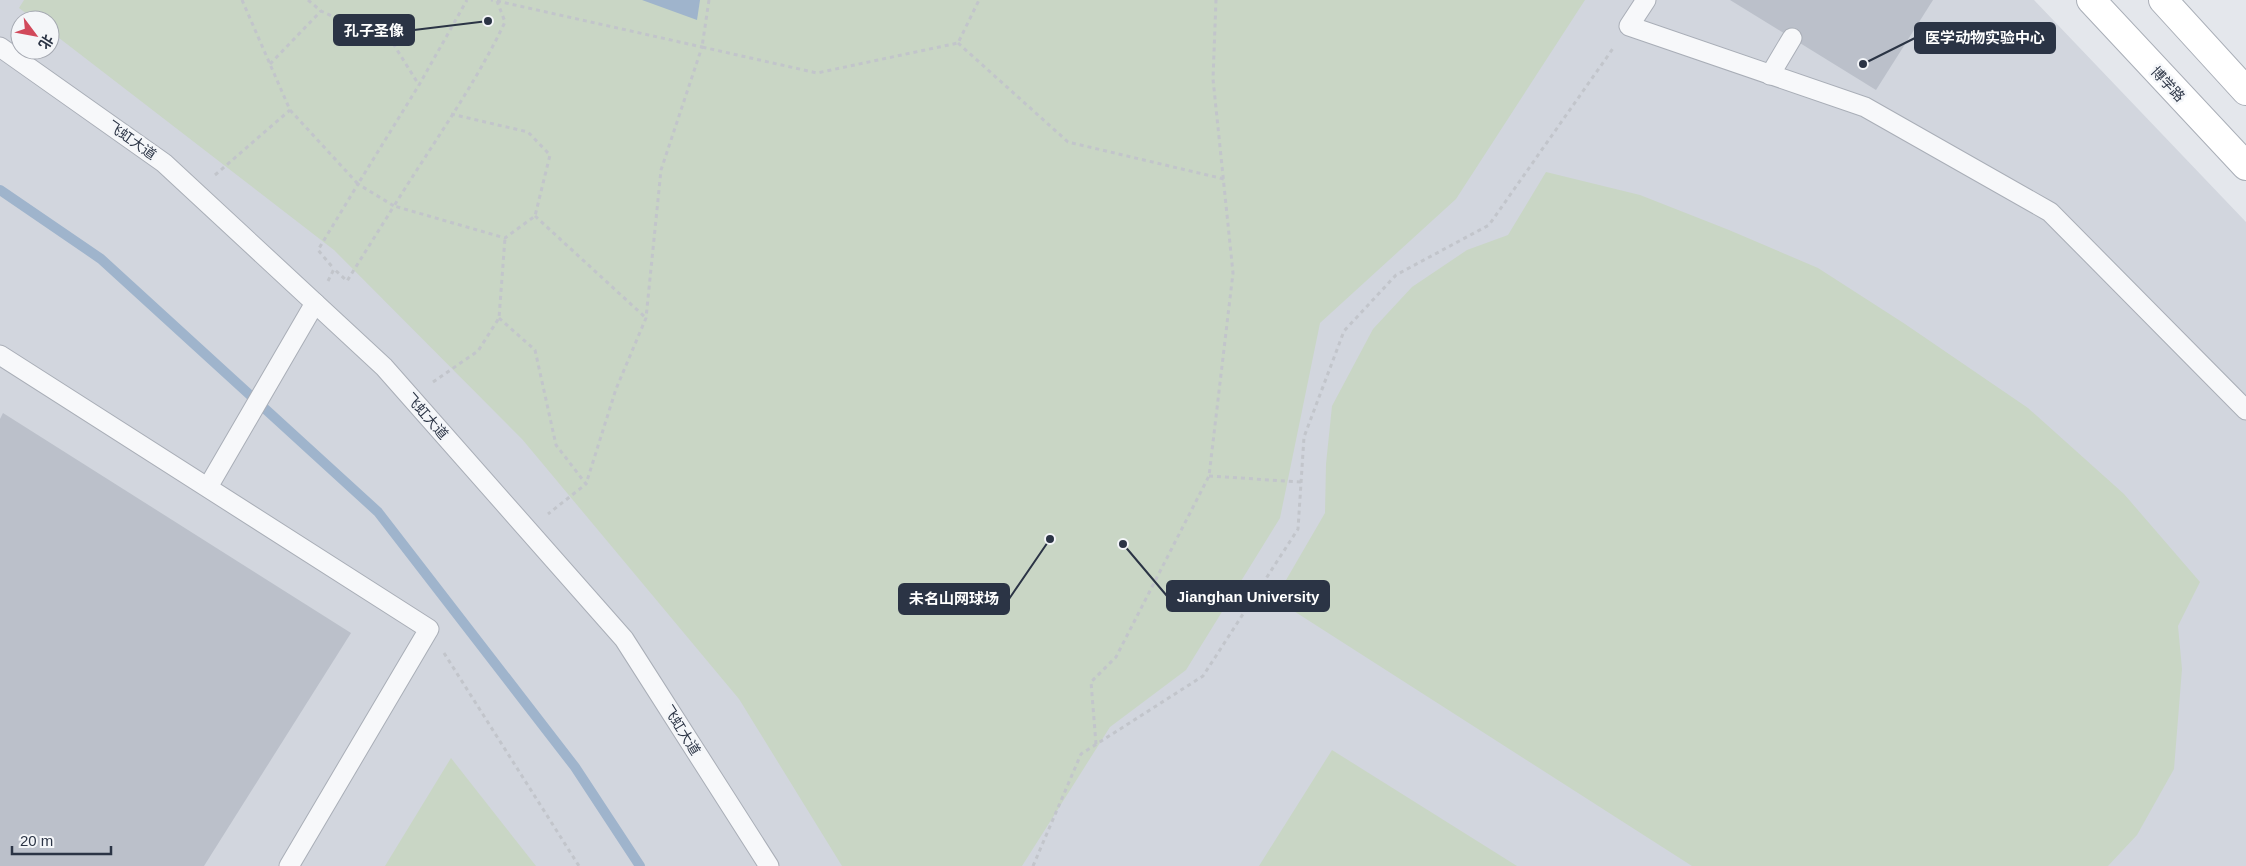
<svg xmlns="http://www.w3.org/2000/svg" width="2246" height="866" font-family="Helvetica,'Noto Sans SC',sans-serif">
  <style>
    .built { fill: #d2d6de; fill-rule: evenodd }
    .green { fill: #c9d6c5 }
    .water { fill: #9fb4cc }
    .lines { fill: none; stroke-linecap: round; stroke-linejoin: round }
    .stream { stroke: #9fb4cc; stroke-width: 10 }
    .building { fill: #bbc0ca }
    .service-casing { stroke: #a9aeb7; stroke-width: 21 }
    .secondary-casing { stroke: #a9aeb7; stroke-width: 30 }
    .path { stroke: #c2c5cb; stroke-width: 3; stroke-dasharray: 4 4; stroke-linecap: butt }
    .service { stroke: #f7f8fa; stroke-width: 19 }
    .secondary { stroke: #fff; stroke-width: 28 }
    .labels { text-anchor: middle; stroke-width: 5; stroke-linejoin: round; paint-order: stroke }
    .street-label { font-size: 14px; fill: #2b3445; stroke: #f4f6f9 }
    .leader { fill: none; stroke: #2b3445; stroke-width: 2 }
    .callout-dot { fill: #2b3445; stroke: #f4f6f9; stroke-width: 2 }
    .callout { fill: #2b3445; stroke: #2b3445; stroke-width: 2 }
    .callout-label { font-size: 15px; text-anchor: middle; font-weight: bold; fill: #fff }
  </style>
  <rect width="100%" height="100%" fill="#e4e7ec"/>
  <path class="built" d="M0,0H2034L2246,222V866H0ZM20,20H50V50H20Z"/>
  <g class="green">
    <polygon points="24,0 1585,0 1456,199 1320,323 1280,518 1186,670 1110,727 1022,866 842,866 739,699 522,439 334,250 50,31 50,20 35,20 19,8"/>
    <polygon points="1546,172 1640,195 1729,230 1818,268 1905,324 2028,408 2124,494 2200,582 2178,626 2182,669 2174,769 2137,835 2108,866 1692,866 1275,599 1325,513 1326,464 1332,406 1373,329 1412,287 1467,250 1508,235"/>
    <polygon points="1332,750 1517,866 1259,866"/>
    <polygon points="451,758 536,866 385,866"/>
  </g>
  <polygon class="water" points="642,0 700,0 697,20"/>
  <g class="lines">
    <polyline class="stream" points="0,190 101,259 378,512 575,767 640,866"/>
  </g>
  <g class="building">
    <polygon points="1730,0 1933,0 1876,90"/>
    <polygon points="3,413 351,633 204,866 0,866 0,419"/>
  </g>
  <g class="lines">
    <g class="service-casing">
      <g id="service">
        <polyline points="1646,0 1629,26 1865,107 2050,212 2246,410"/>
        <polyline points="0,47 164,163 384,367 624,639 769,866"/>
        <polyline points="1770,75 1792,38"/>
        <polyline points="0,355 429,629 289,866"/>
        <polyline points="208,487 315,303"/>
      </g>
    </g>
    <g class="secondary-casing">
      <g id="secondary">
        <polyline points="2091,0 2246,166"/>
        <polyline points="2163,0 2246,91"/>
      </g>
    </g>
    <g class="path">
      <polyline points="242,0 290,110 358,184 419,85 467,0"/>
      <polyline points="308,0 321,11 394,45 419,85"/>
      <polyline points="709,0 702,47 817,73 958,43 979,0"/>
      <polyline points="497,1 702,47 661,170 646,318 616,389 586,484"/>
      <polyline points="958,43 1068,142 1224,179"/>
      <polyline points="270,64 321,11"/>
      <path d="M451,114L528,132L550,155L535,216L505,238L394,206C431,146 474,87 505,22L497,1L491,0"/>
      <polyline points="215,175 290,110"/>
      <polyline points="535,216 646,318"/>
      <polyline points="328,281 334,269 347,281 394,206 358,184 318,250 334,269"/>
      <polyline points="499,318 535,350 556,445 586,484 548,514"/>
      <polyline points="433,382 478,351 499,318 505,238"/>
      <polyline points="1209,476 1301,482"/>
      <polyline points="444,653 579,866"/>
      <polyline points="1096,744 1091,682 1116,657 1209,476 1233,273 1213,79 1216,0"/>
      <polyline points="1033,866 1081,754 1203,676 1298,529 1304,437 1344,331 1396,275 1489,225 1614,47"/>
    </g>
    <use href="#service" class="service"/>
    <use href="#secondary" class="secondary"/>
  </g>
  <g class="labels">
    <g class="street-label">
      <text transform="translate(2168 84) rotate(47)" y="5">博学路</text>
      <text transform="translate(132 140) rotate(35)" y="5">飞虹大道</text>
      <text transform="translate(427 416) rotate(49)" y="5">飞虹大道</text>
      <text transform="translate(682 730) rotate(58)" y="5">飞虹大道</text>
    </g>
  </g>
  <path class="leader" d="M488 21L414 30M1863 64L1915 38M1123 544L1167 596M1050 539L1009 599"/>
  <g class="callout-dot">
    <circle cx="488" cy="21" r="5"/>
    <circle cx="1863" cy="64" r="5"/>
    <circle cx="1123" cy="544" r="5"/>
    <circle cx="1050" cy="539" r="5"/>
  </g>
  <g class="callout">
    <rect x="334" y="15" width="80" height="30" rx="5"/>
    <rect x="1915" y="23" width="140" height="30" rx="5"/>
    <rect x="1167" y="581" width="162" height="30" rx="5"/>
    <rect x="899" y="584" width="110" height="30" rx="5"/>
  </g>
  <g class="callout-label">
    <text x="374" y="36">孔子圣像</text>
    <text x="1985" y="43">医学动物实验中心</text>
    <text x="1248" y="602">Jianghan University</text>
    <text x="954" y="604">未名山网球场</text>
  </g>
  <g transform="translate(35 35) rotate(122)"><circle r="24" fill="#f4f6f9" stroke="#a4a8b1"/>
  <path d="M0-4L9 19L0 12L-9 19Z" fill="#d1495b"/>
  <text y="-8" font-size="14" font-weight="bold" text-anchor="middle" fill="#2b3445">北</text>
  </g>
  <path d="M12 846v8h99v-8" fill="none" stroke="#2b3445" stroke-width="2.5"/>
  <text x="20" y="846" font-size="15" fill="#2b3445" stroke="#f4f6f9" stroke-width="4" paint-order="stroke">20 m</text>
</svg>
